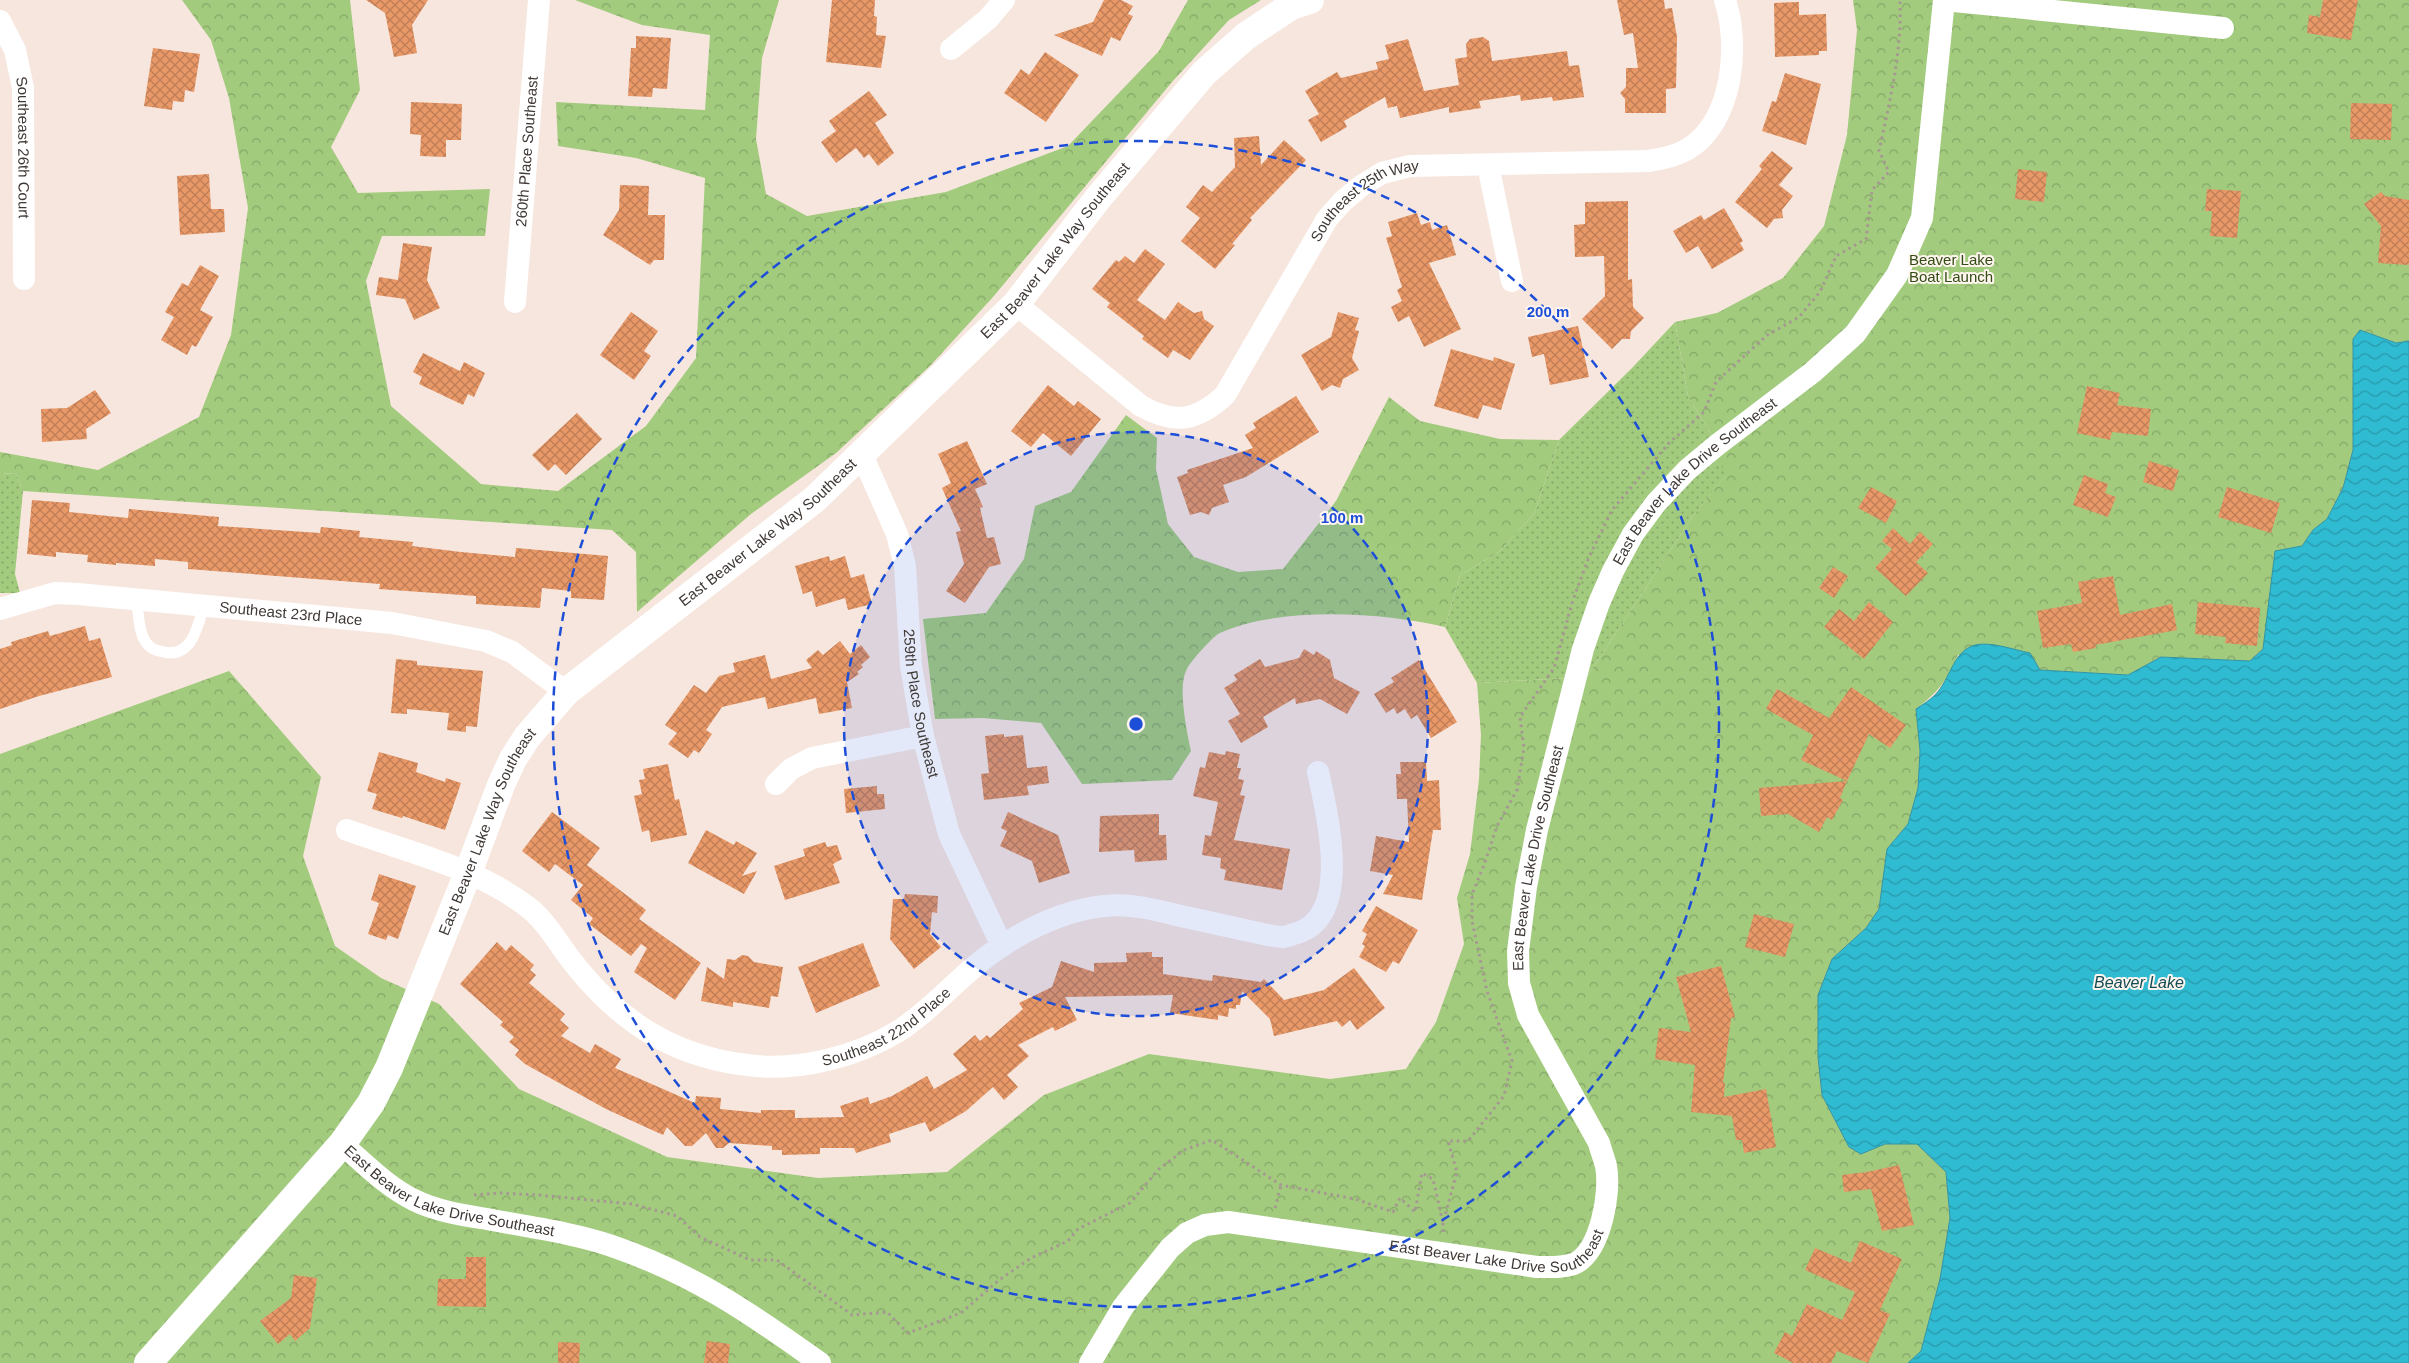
<svg xmlns="http://www.w3.org/2000/svg" width="2409" height="1363" font-family="Helvetica,sans-serif">
  <style>
    .green { fill: url(#green-dots) }
    .forest { fill: url(#forest-crowns) }
    .water { fill: url(#water-waves); stroke: #3494a3 }
    .building { fill: url(#building-cross-hatch) }
    .lines { fill: none; stroke-linecap: round; stroke-linejoin: round }
    .path { stroke: #a59892; stroke-width: 3; stroke-dasharray: 2.5 4; stroke-linecap: butt }
    .service { stroke: #fff; stroke-width: 11 }
    .minor { stroke: #fff; stroke-width: 22 }
    .tertiary { stroke: #fff; stroke-width: 28 }
    .ring { fill: none; stroke: #1d4ed8; stroke-width: 2.5; stroke-dasharray: 9 6 }
    .labels { text-anchor: middle; stroke-width: 4; stroke-linejoin: round; paint-order: stroke }
    .street-label { font-size: 15px; fill: #3f3835; stroke: #fff5ef }
    .park-label { font-size: 15px; fill: #324c14; stroke: #fff5ef }
    .water-label { font-size: 16px; font-style: italic; fill: #134c55; stroke: #fff5ef }
    .centre { fill: #1d4ed8; stroke: #fff5ef; stroke-width: 2.5 }
    .ring-label { font-size: 15px; text-anchor: middle; font-weight: bold; fill: #1d4ed8; stroke: #fff5ef; stroke-width: 4; stroke-linejoin: round; paint-order: stroke }
  </style>
  <defs>
    <pattern id="green-dots" width="8" height="8" patternUnits="userSpaceOnUse" patternTransform="scale(1.25)"><rect width="8" height="8" fill="#a2cb7e"/><path d="M2 2h.1M6 6h.1" fill="none" stroke="#85a668" stroke-width="1.8" stroke-linecap="round"/></pattern>
    <pattern id="forest-crowns" width="20" height="18" patternUnits="userSpaceOnUse" patternTransform="scale(1.25)"><rect width="20" height="18" fill="#a2cb7e"/><path d="M2 6a3 3 0 1 1 6 0M12 15a3 3 0 1 1 6 0" fill="none" stroke="#85a668"/></pattern>
    <pattern id="water-waves" width="16" height="10" patternUnits="userSpaceOnUse" patternTransform="scale(1.25)"><rect width="16" height="10" fill="#2fbbd2"/><path d="M0 5q4-4 8 0t8 0" fill="none" stroke="#2999ab"/></pattern>
    <pattern id="building-cross-hatch" width="8" height="8" patternUnits="userSpaceOnUse" patternTransform="scale(1.25)"><rect width="8" height="8" fill="#e99867"/><path d="M0 0l8 8M0 8l8-8" fill="none" stroke="#be7d56"/></pattern>
  </defs>
  <rect width="100%" height="100%" fill="#f7e6dd"/>
  <g class="green">
    <polygon points="1675,322 1688,396 1711,434 1726,475 1693,516 1587,677 1477,683 1445,627 1460,575 1499,552 1534,514 1559,440 1632,368"/>
    <polygon points="0,473 16,474 23,491 15,574 20,593 0,593"/>
  </g>
  <g class="forest">
    <polygon points="182,0 350,0 360,90 331,147 358,193 490,189 485,236 382,236 366,281 391,406 481,484 558,491 646,426 696,358 705,178 636,158 558,146 556,102 705,110 710,35 642,25 575,0 779,0 762,58 756,139 766,194 807,216 946,192 1068,146 1159,51 1188,0 1261,0 1229,20 1172,82 993,297 930,366 836,453 751,514 637,612 636,552 612,530 23,491 16,474 0,473 0,452 98,470 199,417 231,335 248,208 229,98 211,40"/>
    <path d="M1853,0H2409V341L2396,343L2360,330L2353,339V450L2343,488L2327,519L2313,530L2302,546L2269,611L2263,649L2250,661L2161,657L2128,675L2040,670L1958,655C1949,679 1936,694 1916,709L1920,751L1918,788L1908,824L1887,849L1879,909L1866,928L1832,959L1818,995V1057L1822,1095L1849,1147L1861,1154L1885,1144H1917L1946,1172L1950,1218L1940,1279L1921,1351L1908,1363H0V754L229,671L321,777L303,856L335,946L381,978L439,1004L519,1089L667,1157L818,1178L947,1172L1044,1095L1149,1054L1330,1079L1406,1069L1436,1022L1464,944L1457,898L1470,854L1479,779L1481,735L1477,683L1587,677L1693,516L1725,476L1711,434L1688,396L1675,322L1717,313L1783,278L1824,226L1847,135L1857,30Z"/>
    <path d="M1389,397L1420,421L1500,439L1559,440L1534,514L1499,552L1460,575L1445,627C1381,612 1281,606 1220,633C1214,635 1190,662 1187,669C1177,686 1187,732 1191,751L1172,780L1082,784L1041,723L983,718L935,719L923,619L986,613L1024,559L1035,506L1071,492L1126,415L1157,438L1156,469L1168,524L1194,557L1238,572L1283,569L1336,501Z"/>
  </g>
  <path class="water" d="M2360,330L2396,343L2409,341V1363H1908L1921,1351L1940,1279L1950,1218L1946,1172L1917,1144H1885L1861,1154L1849,1147L1822,1095L1818,1057V995L1832,959L1866,928L1879,909L1887,849L1908,824L1918,788L1920,751L1916,709C1922,705 1930,700 1935,695C1950,680 1952,654 1972,646C1988,640 2014,650 2030,653L2040,670L2128,675L2161,657L2250,661L2263,649L2275,551L2302,546L2313,530L2327,519L2343,488L2353,450V339Z"/>
  <g class="building">
    <polygon points="366,0 428,0 412,25 417,53 394,57 385,13"/>
    <polygon points="832,0 875,0 874,16 877,17 876,35 886,36 881,68 826,62"/>
    <polygon points="1104,0 1121,0 1133,6 1128,14 1133,16 1120,41 1111,37 1102,56 1054,35 1093,22"/>
    <polygon points="1617,0 1664,0 1665,9 1672,8 1677,37 1676,88 1666,89 1666,113 1625,113 1625,99 1620,93 1626,87 1626,68 1638,68 1633,33 1624,35"/>
    <polygon points="2323,0 2358,0 2351,40 2307,33 2309,15 2320,17"/>
    <polygon points="1799,2 1799,15 1826,14 1827,51 1819,51 1819,55 1775,57 1774,3"/>
    <polygon points="636,36 671,38 667,89 653,88 652,97 628,96 631,48 636,48"/>
    <polygon points="1483,37 1489,41 1492,61 1567,51 1569,66 1579,65 1584,97 1553,101 1552,97 1521,101 1520,95 1479,101 1481,108 1449,113 1449,107 1400,118 1397,106 1388,108 1385,97 1344,121 1347,127 1321,142 1308,120 1319,114 1305,91 1337,72 1341,78 1378,69 1376,62 1389,59 1385,45 1408,39 1424,91 1459,85 1455,59 1467,57 1466,44 1470,39"/>
    <polygon points="153,48 200,54 194,92 185,90 184,102 173,101 172,110 144,106"/>
    <polygon points="1045,52 1079,75 1046,122 1004,93 1021,69 1029,75"/>
    <polygon points="1785,73 1821,84 1806,145 1762,131 1772,101 1776,102"/>
    <polygon points="869,91 887,115 875,123 894,153 878,166 869,154 864,158 856,148 836,163 821,142 836,131 829,121"/>
    <polygon points="411,102 462,104 461,140 446,140 446,157 420,156 421,135 410,134"/>
    <polygon points="2351,103 2392,104 2391,140 2350,139"/>
    <polygon points="1259,136 1261,165 1284,140 1306,160 1250,218 1252,220 1232,244 1235,245 1215,269 1181,241 1200,218 1186,207 1203,185 1212,192 1235,167 1234,138"/>
    <polygon points="1772,151 1793,168 1779,185 1793,196 1782,210 1783,218 1774,219 1767,228 1735,202 1762,169 1759,166"/>
    <polygon points="2018,169 2047,172 2044,202 2015,199"/>
    <polygon points="209,174 211,209 224,209 225,232 180,235 177,176"/>
    <polygon points="620,185 649,186 648,215 665,215 664,260 654,260 650,265 603,235 619,210"/>
    <polygon points="2207,189 2241,191 2237,238 2210,236 2212,211 2205,211"/>
    <polygon points="2381,192 2385,196 2409,200 2409,265 2378,263 2381,226 2364,204"/>
    <polygon points="1628,201 1628,280 1632,279 1633,307 1644,318 1631,331 1630,339 1622,339 1612,349 1582,319 1605,296 1604,256 1575,257 1574,225 1585,224 1585,202"/>
    <polygon points="1724,208 1743,241 1740,243 1744,250 1712,269 1698,246 1686,253 1673,231 1701,215 1704,220"/>
    <polygon points="1417,213 1421,225 1430,222 1432,230 1447,225 1456,255 1429,263 1461,329 1424,347 1409,316 1398,322 1391,307 1402,301 1397,290 1402,287 1386,238 1392,236 1388,222"/>
    <polygon points="403,243 432,247 427,280 440,308 414,320 405,299 376,295 379,277 398,280"/>
    <polygon points="1145,249 1165,264 1137,300 1165,320 1178,302 1194,313 1202,311 1204,319 1214,326 1190,360 1173,350 1168,358 1142,339 1144,336 1107,307 1110,303 1092,289 1116,260 1119,262 1125,256 1134,263"/>
    <polygon points="200,265 219,276 200,310 213,317 196,347 192,345 187,355 161,340 174,317 165,312 182,283 188,286"/>
    <polygon points="631,312 658,331 644,351 651,356 634,380 600,355"/>
    <polygon points="1338,312 1359,318 1355,330 1359,331 1352,358 1359,370 1343,379 1340,388 1332,385 1322,391 1301,355 1331,337"/>
    <polygon points="1578,326 1589,377 1550,385 1544,354 1532,357 1528,337"/>
    <polygon points="1451,349 1493,361 1494,357 1515,364 1501,410 1483,405 1478,419 1434,406"/>
    <polygon points="423,353 460,371 464,362 485,373 474,397 468,394 463,405 419,384 422,377 413,372"/>
    <polygon points="1048,385 1074,406 1078,401 1101,419 1071,456 1043,433 1031,447 1011,431"/>
    <polygon points="2087,386 2120,393 2117,405 2151,409 2148,436 2112,432 2110,440 2077,433"/>
    <polygon points="95,390 111,413 86,429 87,439 42,442 41,409 67,408"/>
    <polygon points="1296,396 1319,432 1246,477 1223,485 1229,502 1212,508 1209,515 1201,512 1190,515 1177,477 1188,473 1187,470 1253,448 1245,435 1256,428 1253,423"/>
    <polygon points="577,413 602,439 566,475 555,464 548,471 532,455"/>
    <polygon points="967,441 987,484 975,489 983,507 980,508 987,538 994,537 1001,564 989,567 965,603 946,591 964,564 956,532 961,531 942,488 951,483 938,454"/>
    <polygon points="2149,461 2179,470 2173,491 2143,482"/>
    <polygon points="2084,475 2108,484 2105,493 2116,497 2108,517 2073,505"/>
    <polygon points="1871,487 1897,501 1886,523 1858,508"/>
    <polygon points="2227,487 2280,503 2271,533 2218,517"/>
    <polygon points="32,500 70,503 69,512 128,518 129,509 219,517 218,526 320,533 321,527 360,531 359,537 413,542 412,546 461,552 515,557 516,548 608,556 604,600 571,598 571,591 542,588 540,608 506,606 476,604 476,596 379,589 380,584 188,569 188,562 155,559 155,566 116,563 116,565 87,562 88,555 56,552 56,557 27,554"/>
    <polygon points="1893,528 1910,544 1920,532 1933,544 1916,562 1928,573 1906,596 1875,568 1892,549 1882,541"/>
    <polygon points="829,556 830,561 845,556 851,578 864,574 872,604 848,610 845,598 816,607 812,591 803,594 795,566"/>
    <polygon points="1833,567 1848,576 1834,598 1819,588"/>
    <polygon points="2113,576 2120,615 2172,604 2177,630 2095,645 2096,648 2073,652 2071,644 2043,648 2037,611 2082,603 2078,582"/>
    <polygon points="1869,602 1893,622 1864,659 1824,627 1839,609 1854,621"/>
    <polygon points="2198,602 2260,608 2257,646 2225,643 2226,637 2195,634"/>
    <polygon points="85,626 89,641 100,638 112,677 39,696 0,709 0,649 12,645 11,642 48,631 50,636"/>
    <polygon points="840,641 850,654 861,645 870,657 861,665 863,667 857,672 859,674 847,682 852,708 819,714 816,698 768,709 765,697 722,707 706,730 712,734 699,753 694,750 688,758 668,744 677,733 665,725 694,685 706,693 719,676 735,672 733,663 765,655 771,679 812,668 806,660 818,650 823,655"/>
    <polygon points="1304,649 1314,655 1316,651 1330,660 1334,678 1360,692 1347,714 1320,699 1296,704 1295,698 1263,717 1268,727 1241,743 1228,721 1240,714 1224,688 1237,680 1234,675 1260,659 1265,667 1299,658"/>
    <polygon points="396,659 417,661 417,665 483,671 477,727 466,726 466,732 447,730 449,713 407,709 407,714 391,713"/>
    <polygon points="1419,660 1457,722 1431,738 1417,715 1411,719 1405,709 1397,714 1394,708 1386,713 1374,694 1394,682 1391,678"/>
    <polygon points="1851,687 1906,725 1890,748 1869,734 1847,781 1801,760 1813,735 1766,709 1777,689 1829,718"/>
    <polygon points="1004,734 1004,737 1023,735 1027,768 1047,766 1049,783 1027,786 1029,795 984,800 981,774 989,773 985,736"/>
    <polygon points="1226,751 1240,754 1237,768 1241,768 1238,779 1244,780 1240,795 1245,796 1234,840 1290,849 1282,890 1224,880 1226,870 1220,868 1221,858 1202,855 1205,835 1211,836 1218,802 1193,796 1200,767 1205,768 1209,752 1225,755"/>
    <polygon points="379,752 418,763 416,772 445,782 446,778 461,783 445,830 403,816 402,818 372,809 377,794 367,791"/>
    <polygon points="1400,762 1426,762 1427,781 1439,780 1441,830 1433,830 1422,900 1383,894 1393,875 1370,871 1376,836 1409,842 1407,799 1397,799 1396,774 1401,774"/>
    <polygon points="668,764 675,800 679,799 687,835 651,842 649,830 642,832 634,796 642,794 639,780 645,779 643,769"/>
    <polygon points="1847,781 1840,798 1843,800 1832,820 1827,817 1819,832 1788,814 1761,816 1759,788"/>
    <polygon points="877,786 877,794 884,794 885,809 846,813 844,789"/>
    <polygon points="552,812 600,848 587,865 646,910 639,919 701,963 675,1000 634,972 647,948 641,944 631,956 589,924 593,918 571,900 583,885 555,864 549,872 522,851"/>
    <polygon points="1008,812 1058,835 1070,873 1039,883 1032,861 1000,846 1007,831 1001,828"/>
    <polygon points="1159,814 1159,835 1166,835 1167,860 1135,862 1134,850 1099,852 1100,816"/>
    <polygon points="706,830 734,845 736,841 757,853 742,876 757,871 744,894 688,863"/>
    <polygon points="825,842 827,847 837,845 842,859 833,864 840,883 785,900 774,866 805,856 803,849"/>
    <polygon points="379,874 416,886 398,939 388,935 386,940 368,934 379,903 371,900"/>
    <polygon points="905,894 938,896 937,913 932,912 930,934 941,947 914,969 890,939 893,899 904,899"/>
    <polygon points="1376,906 1418,930 1399,964 1393,961 1386,972 1359,957 1365,946 1362,944 1367,934 1362,931"/>
    <polygon points="1754,914 1794,924 1785,957 1745,947"/>
    <polygon points="497,942 506,951 511,945 534,965 530,970 536,975 529,983 565,1014 560,1020 569,1028 561,1036 590,1053 595,1044 621,1059 615,1068 695,1103 696,1096 721,1098 720,1109 761,1113 761,1110 795,1110 795,1118 844,1117 840,1106 868,1097 870,1104 892,1096 927,1076 934,1089 967,1070 953,1054 975,1035 980,1041 987,1035 990,1038 1023,1009 1019,1003 1052,987 1061,961 1094,972 1094,963 1127,962 1126,953 1152,952 1152,957 1163,957 1163,974 1212,981 1213,975 1261,982 1264,979 1284,1000 1324,990 1354,968 1385,1008 1357,1030 1350,1020 1342,1027 1337,1021 1274,1036 1270,1019 1242,991 1240,1005 1236,1005 1236,1009 1229,1008 1228,1017 1218,1015 1218,1020 1170,1013 1173,995 1065,997 1077,1020 1055,1031 1053,1027 1018,1045 1029,1056 1007,1075 1018,1087 1004,1100 993,1087 966,1111 930,1132 925,1122 889,1134 891,1142 856,1153 854,1148 820,1148 820,1154 782,1155 782,1150 772,1150 772,1146 729,1143 723,1148 716,1148 706,1133 692,1146 685,1146 667,1127 663,1135 606,1109 525,1064 515,1055 519,1050 509,1042 514,1037 500,1025 503,1022 460,984"/>
    <polygon points="863,943 880,986 816,1013 798,967"/>
    <polygon points="742,955 748,956 754,962 783,967 778,997 771,996 769,1008 733,1002 733,1007 701,1001 707,967 724,979 727,959 735,960"/>
    <polygon points="1721,966 1735,1017 1731,1018 1723,1083 1725,1083 1724,1097 1766,1089 1776,1147 1744,1153 1742,1140 1736,1140 1732,1116 1691,1112 1695,1065 1655,1059 1659,1028 1691,1032 1676,977"/>
    <polygon points="1899,1165 1914,1225 1882,1231 1871,1189 1844,1192 1842,1175 1867,1172"/>
    <polygon points="1860,1241 1902,1259 1880,1310 1890,1314 1868,1363 1837,1351 1831,1363 1793,1363 1774,1353 1785,1332 1792,1336 1807,1304 1842,1320 1855,1292 1805,1270 1815,1248 1851,1263"/>
    <polygon points="466,1257 486,1257 486,1307 437,1306 438,1279 466,1279"/>
    <polygon points="294,1275 317,1278 310,1328 295,1341 290,1334 278,1344 260,1321 291,1298"/>
    <polygon points="707,1341 730,1344 728,1363 704,1363"/>
    <polygon points="558,1342 580,1343 579,1363 558,1363"/>
  </g>
  <g class="lines">
    <g class="path">
      <path d="M474,1195L501,1193L538,1195L632,1204L677,1216L700,1237L750,1260H777L852,1315L887,1312L908,1333L961,1313L999,1280L1031,1258L1068,1241L1078,1229L1130,1203L1159,1169L1184,1150L1212,1140L1281,1185L1355,1199L1393,1212L1400,1198L1415,1212L1422,1173L1433,1179L1443,1223L1457,1172L1448,1141H1468L1504,1096L1512,1061L1487,991L1472,921V894L1484,865L1497,826L1517,790L1524,748L1520,717L1554,668L1573,600L1589,557L1612,510L1669,443L1704,412L1716,382L1766,336L1799,317L1820,292L1836,256L1866,239L1872,190L1889,172L1879,151C1890,101 1902,51 1900,0"/>
      <polyline points="1275,1208 1281,1185"/>
      <polyline points="1443,1223 1443,1235"/>
    </g>
    <path class="service" d="M136,599C139,612 138,630 145,641C149,648 156,651 164,652C192,658 198,626 204,605"/>
    <g class="minor">
      <polyline points="1944,0 2223,28"/>
      <path id="s1" d="M0,21L15,50L23,88L24,279"/>
      <polyline points="951,49 988,19 1004,0"/>
      <polyline points="1488,165 1512,281"/>
      <path id="s2" d="M515,302L539,0"/>
      <path id="s3" d="M1016,304L1141,406C1175,425 1197,421 1225,395L1327,219L1343,201L1361,186L1382,173L1410,166L1648,161C1662,159 1676,156 1688,149C1733,121 1740,46 1725,0"/>
      <path id="s4" d="M862,455L897,534L905,566L911,666L923,736L949,834L1002,946"/>
      <path id="s5" d="M0,609L55,593L78,594L392,623L486,641L512,652L566,692"/>
      <polyline points="776,784 791,769 812,758 923,736"/>
      <path id="s6" d="M347,830C408,852 478,868 529,908C548,923 560,947 575,965C623,1025 678,1059 756,1066C803,1070 857,1056 897,1032C935,1008 964,970 1002,946C1032,926 1068,910 1104,906C1130,903 1156,910 1181,916C1208,922 1236,928 1263,934C1269,935 1276,937 1282,937C1287,937 1292,934 1297,933C1353,916 1327,813 1318,772"/>
      <path id="s7" d="M342,1144C364,1163 387,1187 414,1200C436,1211 462,1215 487,1219C527,1227 570,1232 609,1245C692,1273 749,1312 820,1363"/>
      <path id="s8" d="M1090,1363L1123,1307L1170,1248L1187,1233L1205,1225L1228,1222L1537,1267C1549,1267 1565,1268 1576,1263C1601,1249 1611,1192 1606,1166C1604,1158 1601,1151 1599,1143L1528,1015L1519,983L1518,951L1526,887L1537,830L1583,649L1599,603L1613,571L1633,534L1656,503L1687,470L1717,445L1813,372L1855,334L1897,275L1922,218L1944,0"/>
    </g>
    <path class="tertiary" id="s9" d="M148,1363L342,1144L371,1103L389,1068L468,873L501,785L513,759L527,737L566,692L815,499L1016,304L1099,197L1204,73L1246,36L1291,6L1310,0"/>
  </g>
  <circle cx="1136" cy="724" r="292" fill="#1d4ed8" fill-opacity=".12"/>
  <g class="ring">
    <circle cx="1136" cy="724" r="292"/>
    <circle cx="1136" cy="724" r="583"/>
  </g>
  <g class="labels">
    <g class="street-label">
      <text dy="5" stroke="none"><textPath href="#s1" startOffset="131">Southeast 26th Court</textPath></text>
      <text dy="5" stroke="none"><textPath href="#s2" startOffset="151">260th Place Southeast</textPath></text>
      <text dy="5" stroke="none"><textPath href="#s3" startOffset="500">Southeast 25th Way</textPath></text>
      <text dy="5" stroke="none"><textPath href="#s9" startOffset="1462">East Beaver Lake Way Southeast</textPath></text>
      <text dy="5" stroke="none"><textPath href="#s8" startOffset="1415">East Beaver Lake Drive Southeast</textPath></text>
      <text dy="5" stroke="none"><textPath href="#s9" startOffset="1058">East Beaver Lake Way Southeast</textPath></text>
      <text dy="5" stroke="none"><textPath href="#s5" startOffset="294">Southeast 23rd Place</textPath></text>
      <text dy="5" stroke="none"><textPath href="#s4" startOffset="258">259th Place Southeast</textPath></text>
      <text dy="5" stroke="none"><textPath href="#s9" startOffset="638">East Beaver Lake Way Southeast</textPath></text>
      <text dy="5" stroke="none"><textPath href="#s8" startOffset="994">East Beaver Lake Drive Southeast</textPath></text>
      <text dy="5" stroke="none"><textPath href="#s6" startOffset="626">Southeast 22nd Place</textPath></text>
      <text dy="5" stroke="none"><textPath href="#s7" startOffset="121">East Beaver Lake Drive Southeast</textPath></text>
      <text dy="5" stroke="none"><textPath href="#s8" startOffset="484">East Beaver Lake Drive Southeast</textPath></text>
    </g>
    <g class="park-label">
      <text x="1951" y="265">Beaver Lake<tspan x="1951" dy="17">Boat Launch</tspan></text>
    </g>
    <g class="water-label">
      <text x="2139" y="988">Beaver Lake</text>
    </g>
  </g>
  <circle cx="1136" cy="724" r="8" class="centre"/>
  <g class="ring-label">
    <text x="1548" y="317">200 m</text>
    <text x="1342" y="523">100 m</text>
  </g>
</svg>
